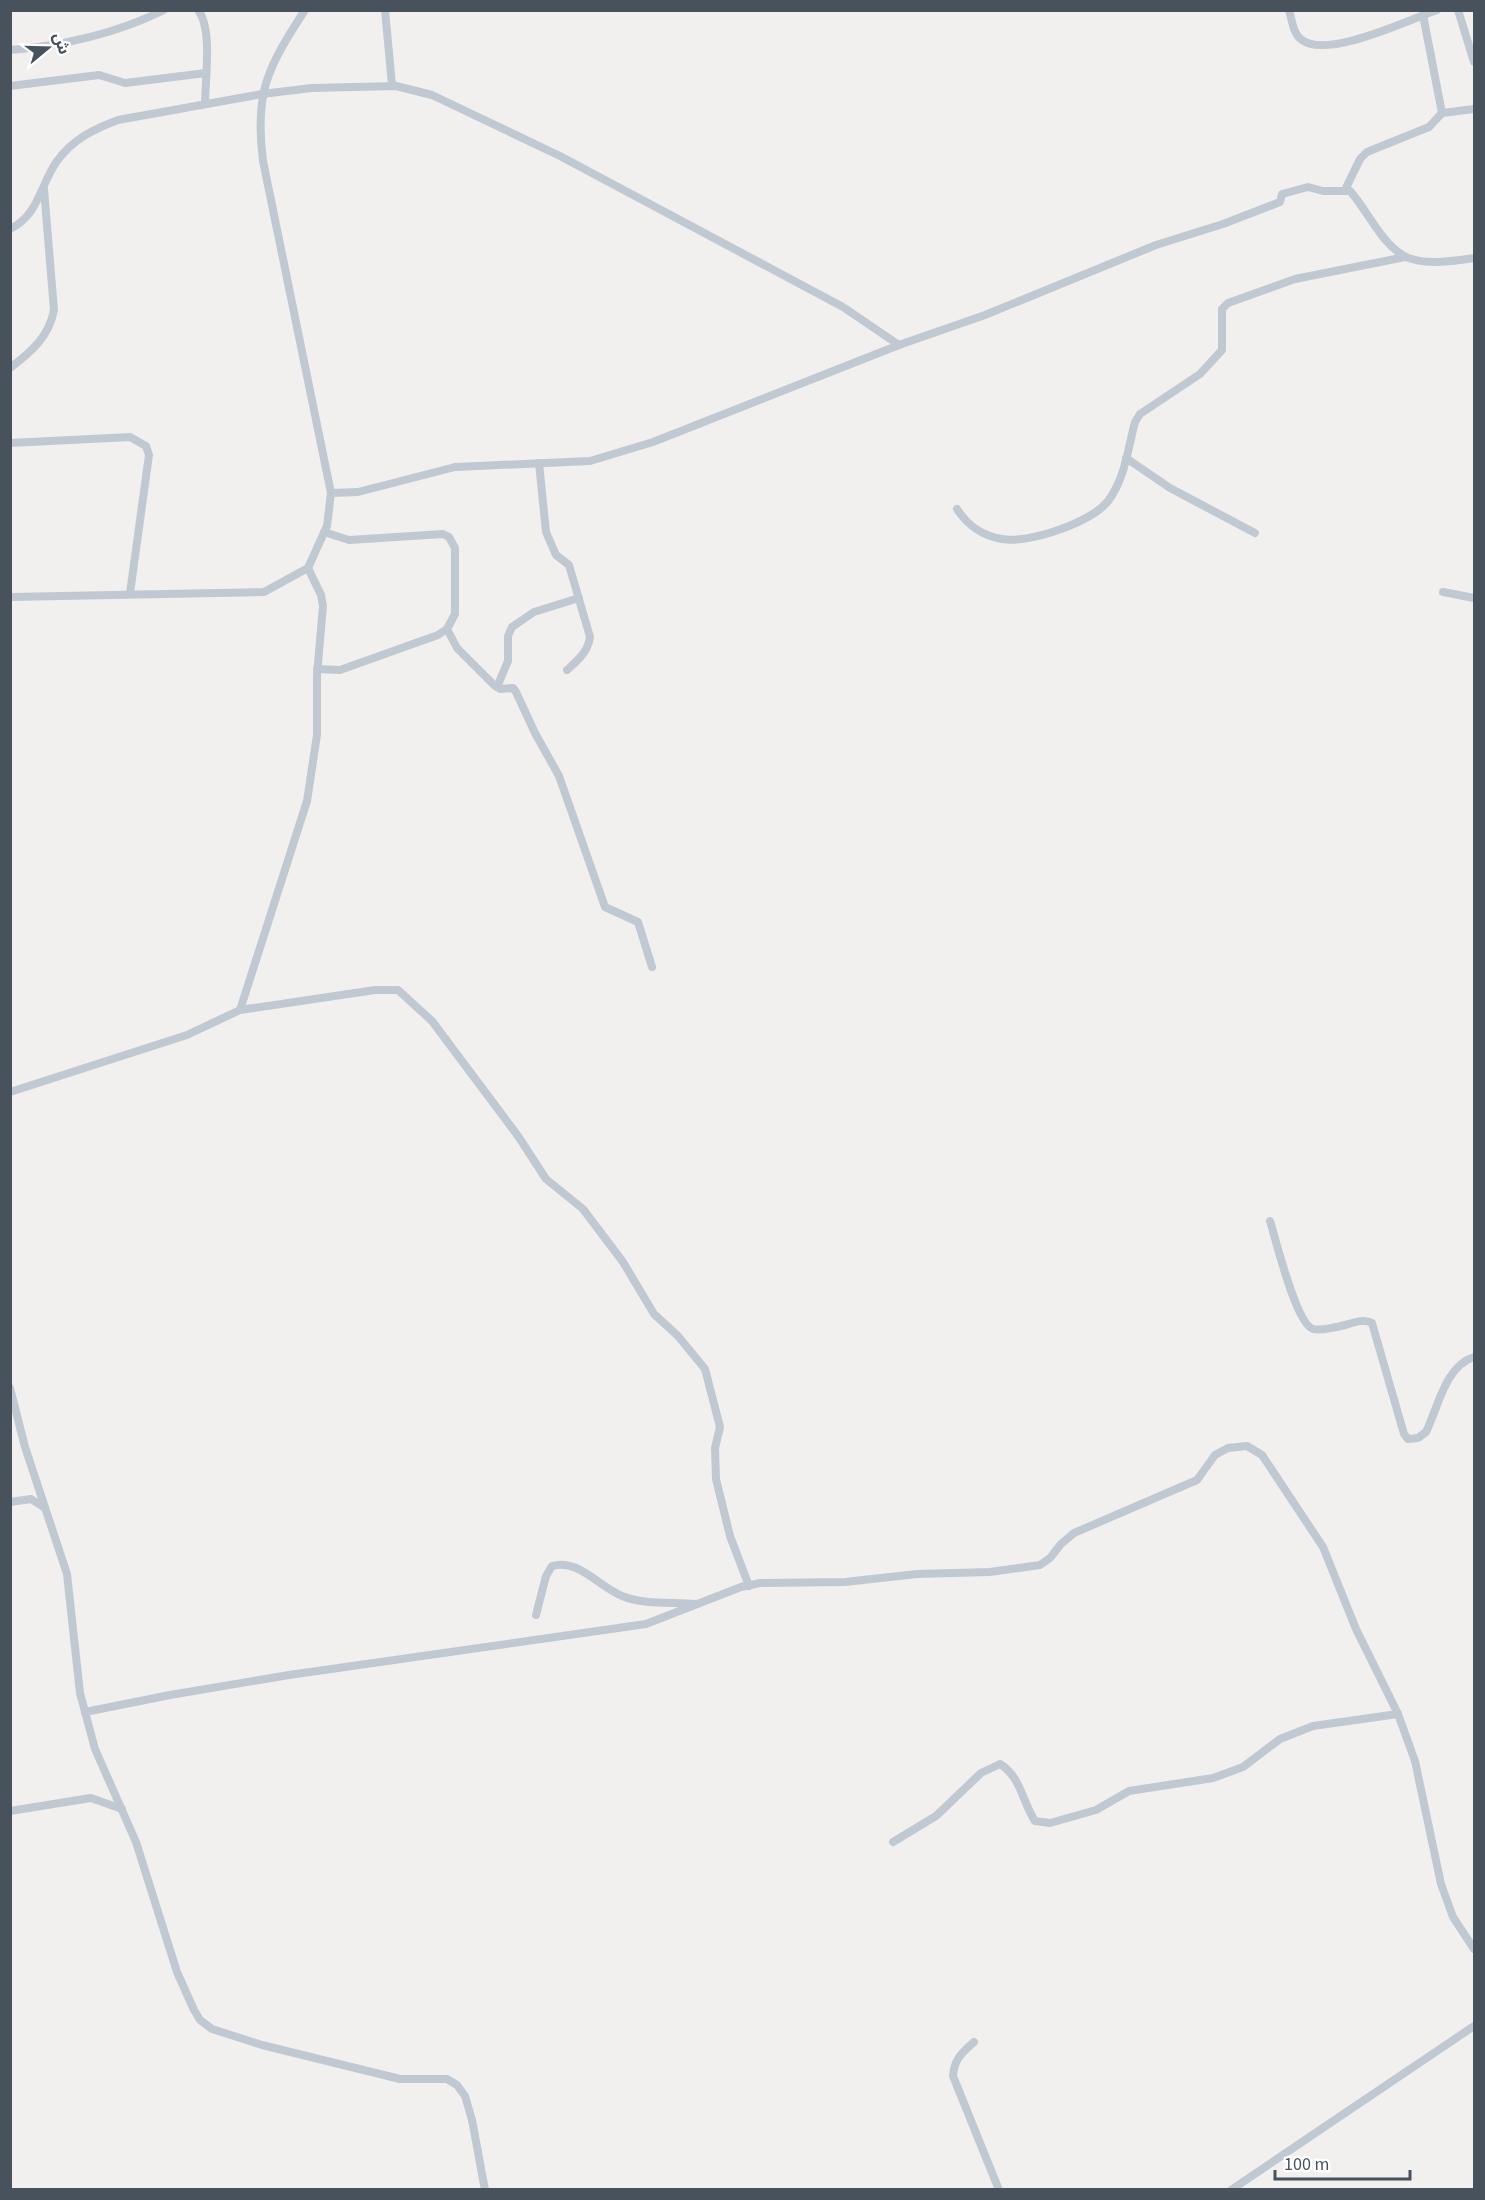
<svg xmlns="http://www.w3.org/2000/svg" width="1485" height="2200" font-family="'Source Sans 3','Noto Sans Arabic',sans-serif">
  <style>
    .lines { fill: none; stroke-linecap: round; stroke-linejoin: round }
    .minor { stroke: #c0c9d1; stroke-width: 8 }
  </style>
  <rect width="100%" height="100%" fill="#f2efef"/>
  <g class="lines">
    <g class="minor">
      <path d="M198,10C213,29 205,80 205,104"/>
      <polyline points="385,10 392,85"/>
      <path d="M1289,10C1292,20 1293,34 1302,40C1328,59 1408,20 1437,10"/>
      <polyline points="1458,10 1474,62"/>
      <path d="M10,50C62,46 118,33 164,10"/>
      <polyline points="10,86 99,75 125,83 206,73"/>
      <polyline points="1442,113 1474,109"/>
      <polyline points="1345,190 1360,159 1367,152 1429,127 1442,113 1423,15"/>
      <path d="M10,229C39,215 40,185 57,161C73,139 94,129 118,120L262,94L312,88L396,86L432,95L560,156L843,307L899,345"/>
      <path d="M10,368C31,352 49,337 54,310L44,189"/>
      <polyline points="10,443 130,437 146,446 149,455 130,593"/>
      <polyline points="1126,458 1170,488 1255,533"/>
      <path d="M539,463L546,532L556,555L569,565L590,637C588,652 578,660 567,670"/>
      <path d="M331,493L358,492L455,467L590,461L653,442L899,345L985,315L1156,245L1223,224L1280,202L1282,194L1308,187L1323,191H1350C1368,211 1380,242 1404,256C1423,266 1454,261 1474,258"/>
      <path d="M957,509C967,525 983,536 1002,539C1029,544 1092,522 1108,501C1125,479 1128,448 1135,422L1140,414L1200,374L1222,350V309L1228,303L1295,279L1405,257"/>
      <polyline points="1443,592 1474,598"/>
      <path d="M10,597L264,592L308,568L327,526L331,493L263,161C254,92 268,67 305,10"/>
      <polyline points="447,629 457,648 494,685 500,689 513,688 516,692 535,733 559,776 605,907 638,922 652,967"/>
      <polyline points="317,669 340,670 438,635 447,629 455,614 455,548 449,537 443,534 349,540 324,532"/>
      <polyline points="497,687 508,661 508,636 512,627 534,612 579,598"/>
      <polyline points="240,1010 307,801 317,735 317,675 323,606 321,595 308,568"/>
      <polyline points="10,1092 187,1035 240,1010 375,990 398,990 432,1021 518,1136 546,1179 583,1209 623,1262 654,1314 678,1336 705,1369 720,1427 715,1448 716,1479 730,1536 749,1586"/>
      <path d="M1270,1221C1276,1240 1296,1324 1313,1329C1320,1331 1329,1328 1336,1327C1347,1326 1362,1317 1372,1323L1404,1434L1408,1439L1418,1438L1426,1432C1438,1408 1445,1366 1474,1357"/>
      <polyline points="10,1388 25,1447 67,1574 80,1693 95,1749 136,1842 177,1972 194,2010 200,2020 212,2029 262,2045 400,2079 447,2079 457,2085 465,2096 472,2120 485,2190"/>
      <polyline points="10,1502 31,1499 45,1508"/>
      <path d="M536,1615L546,1576L552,1566C578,1558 599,1587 622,1596C643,1605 673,1602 696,1604"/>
      <polyline points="85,1712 170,1695 289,1675 646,1624 741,1587 760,1583 845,1582 917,1574 990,1572 1040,1565 1050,1558 1061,1544 1074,1533 1197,1480 1215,1455 1228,1448 1247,1446 1262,1455 1323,1547 1356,1629 1398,1714 1415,1761 1441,1884 1453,1917 1474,1949"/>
      <polyline points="10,1811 91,1798 122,1809"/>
      <path d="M893,1842L936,1816L981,1773L1000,1764C1021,1777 1022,1801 1035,1821L1050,1823L1096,1810L1129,1791L1213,1778L1243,1767L1280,1739L1313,1726L1398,1714"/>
      <path d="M974,2042C962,2053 954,2059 953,2076L999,2190"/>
      <polyline points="1231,2190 1474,2026"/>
    </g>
  </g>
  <rect width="1485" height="2200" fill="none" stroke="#47525c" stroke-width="24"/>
  <g transform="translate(48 48) rotate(71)" stroke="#ffffff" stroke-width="4.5" paint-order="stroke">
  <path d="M0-4.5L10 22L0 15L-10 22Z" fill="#47525c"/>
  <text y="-9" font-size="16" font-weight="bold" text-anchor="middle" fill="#47525c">ش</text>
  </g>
  <path d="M1275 2170v9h135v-9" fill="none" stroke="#47525c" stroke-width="3"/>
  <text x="1284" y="2170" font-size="18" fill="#47525c" stroke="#ffffff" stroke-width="4.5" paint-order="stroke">100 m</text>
</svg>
